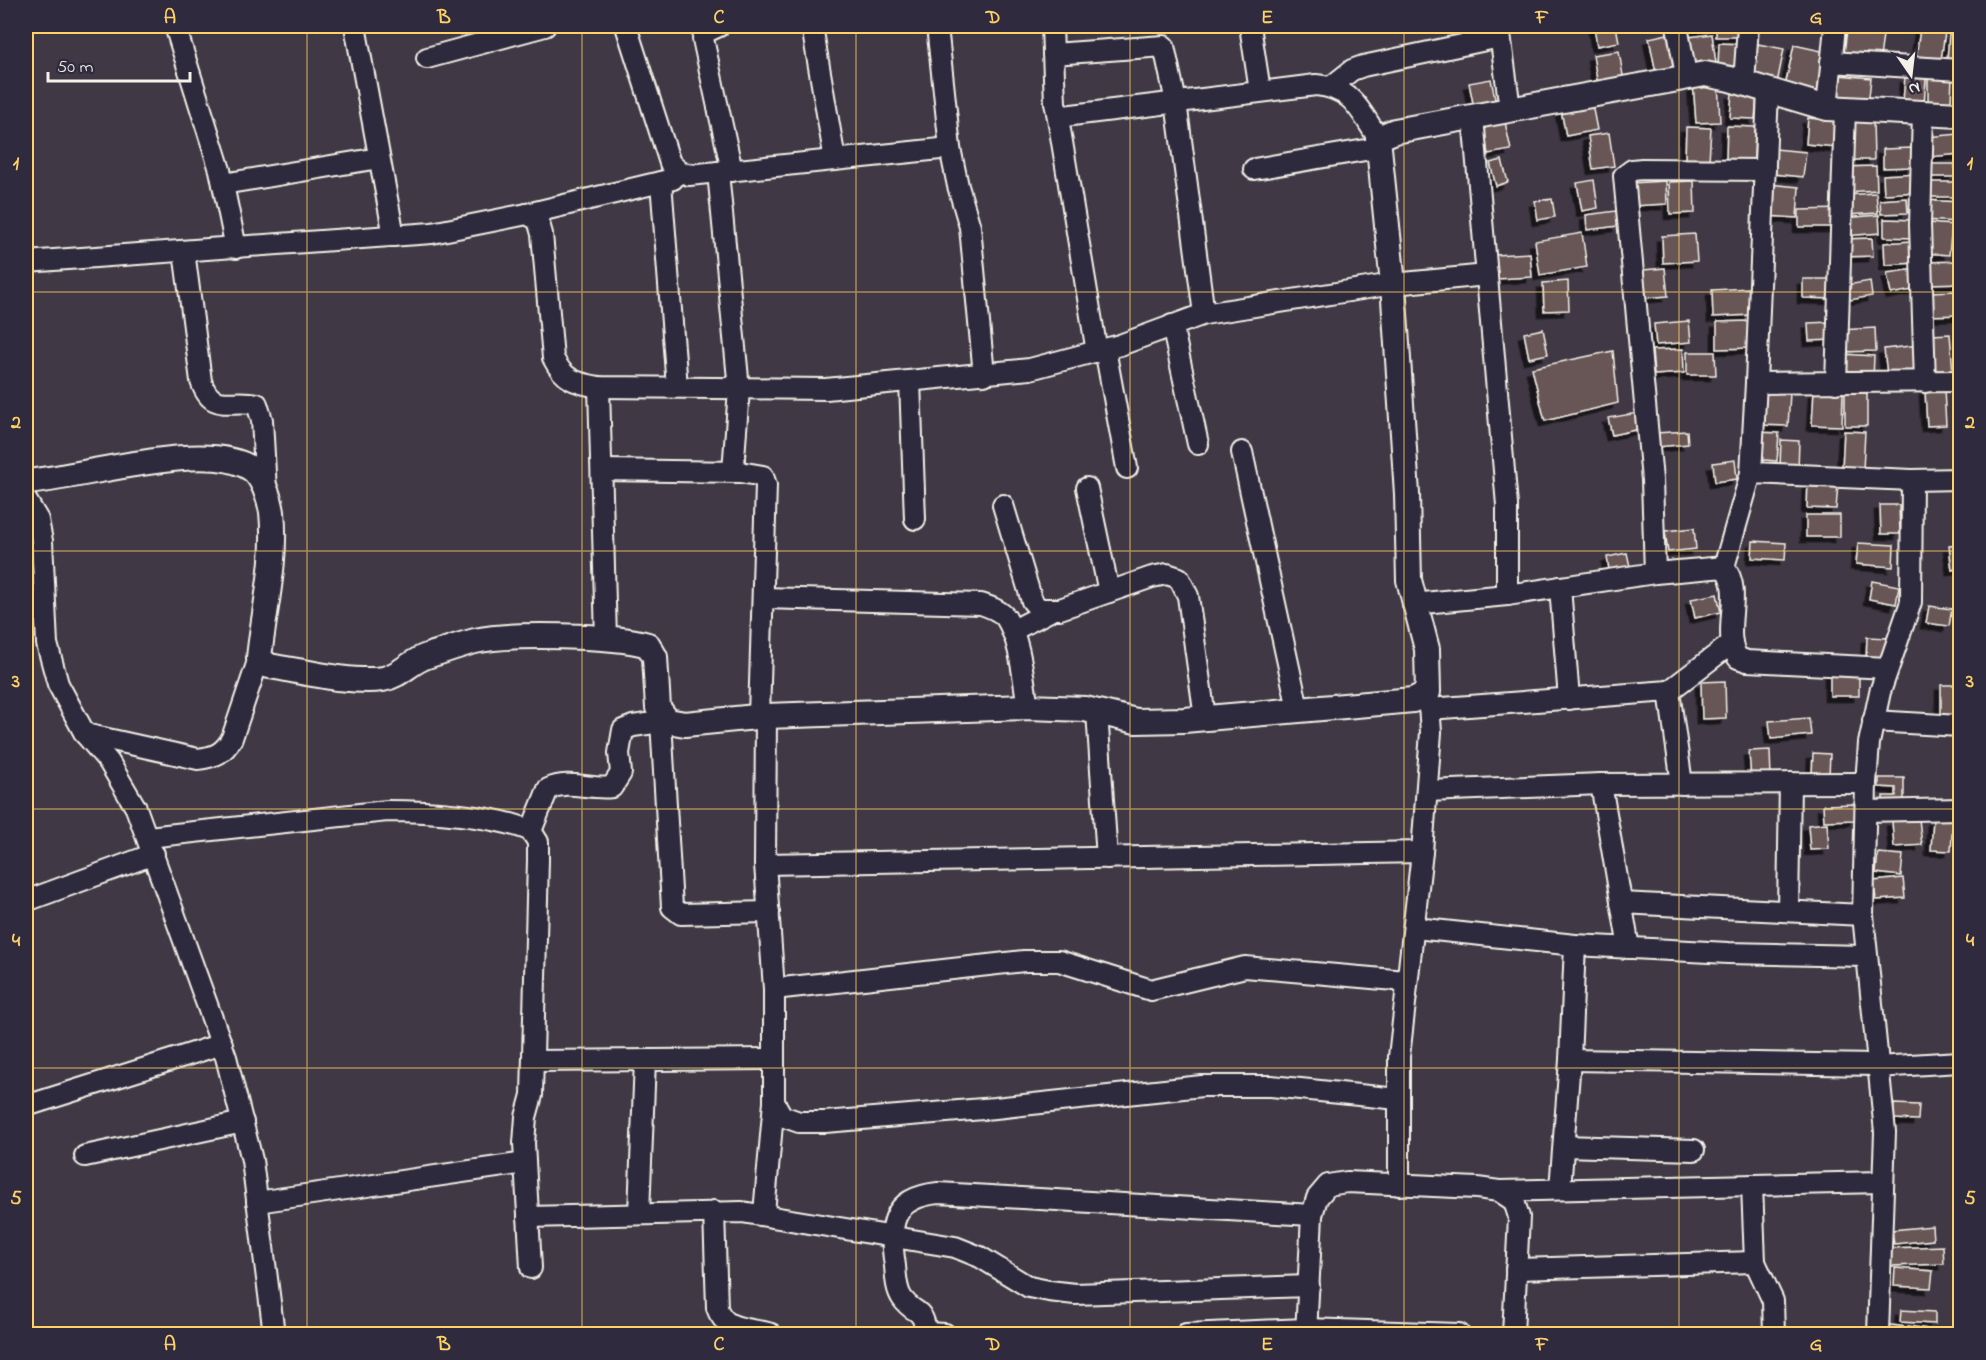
<svg xmlns="http://www.w3.org/2000/svg" width="1986" height="1360" font-family="'Indie Flower',sans-serif">
  <style>
    .building { fill: #685756; stroke: #f4f1e8; stroke-width: 1.5; filter: url(#shadow) }
    .lines { fill: none; stroke-linecap: round; stroke-linejoin: round }
    .minor-casing { stroke: #f4f1e8; stroke-width: 24 }
    .tertiary-casing { stroke: #f4f1e8; stroke-width: 28 }
    .minor { stroke: #2f2a3d; stroke-width: 20 }
    .tertiary { stroke: #2f2a3d; stroke-width: 24 }
    .grid { fill: none; stroke: #ffd166; stroke-width: 1.5; stroke-opacity: 0.55 }
    .neatline { fill: none; stroke: #ffd166; stroke-width: 2 }
    .grid-label { font-size: 20px; text-anchor: middle; font-weight: bold; fill: #ffd166 }
  </style>
  <defs>
    <filter id="shadow"><feDropShadow dx="-5.5" dy="5.5" stdDeviation="0" flood-color="#0009"/></filter>
  </defs>
  <rect width="100%" height="100%" fill="#403844"/>
  <filter id="ink" filterUnits="userSpaceOnUse"><feTurbulence type="fractalNoise" baseFrequency=".0167" numOctaves="2"/><feDisplacementMap in="SourceGraphic" scale="12" xChannelSelector="R" yChannelSelector="G"/><feConvolveMatrix kernelMatrix="1 2 1 2 8 2 1 2 1" color-interpolation-filters="sRGB"/></filter>
  <g filter="url(#ink)">
    <g class="building">
      <polygon points="1594,26 1616,26 1619,42 1597,46"/>
      <polygon points="1683,26 1709,26 1709,28 1683,30"/>
      <rect x="1716" y="26" width="27" height="11"/>
      <polygon points="1920,29 1945,32 1941,60 1916,57"/>
      <polygon points="1847,30 1883,35 1880,58 1844,54"/>
      <polygon points="1668,34 1676,68 1656,73 1649,38"/>
      <polygon points="1712,34 1716,64 1692,67 1689,37"/>
      <polygon points="1949,34 1960,35 1960,62 1947,61"/>
      <polygon points="1719,43 1742,44 1741,71 1718,69"/>
      <polygon points="1758,44 1784,49 1776,88 1750,82"/>
      <polygon points="1794,45 1826,52 1816,97 1784,91"/>
      <polygon points="1619,51 1625,88 1599,92 1593,55"/>
      <polygon points="1928,74 1952,75 1951,103 1928,103"/>
      <polygon points="1838,75 1871,78 1868,106 1835,102"/>
      <polygon points="1905,77 1926,79 1924,104 1903,102"/>
      <polygon points="1491,79 1496,104 1474,108 1469,83"/>
      <polygon points="1718,81 1720,122 1696,123 1693,82"/>
      <polygon points="1732,93 1757,94 1755,119 1730,118"/>
      <polygon points="1592,104 1597,130 1566,136 1561,110"/>
      <polygon points="1808,118 1838,121 1836,147 1806,144"/>
      <polygon points="1849,119 1873,119 1874,160 1849,160"/>
      <polygon points="1505,122 1511,150 1488,154 1483,127"/>
      <polygon points="1727,126 1755,127 1754,160 1726,159"/>
      <polygon points="1686,127 1711,128 1709,161 1685,160"/>
      <polygon points="1609,133 1614,166 1593,169 1588,136"/>
      <polygon points="1959,134 1960,154 1929,157 1927,137"/>
      <polygon points="1912,148 1912,167 1883,168 1883,149"/>
      <polygon points="1775,149 1806,152 1803,177 1773,174"/>
      <polygon points="1502,160 1508,182 1496,186 1490,163"/>
      <rect x="1925" y="164" width="30" height="13"/>
      <polygon points="1876,166 1877,190 1846,192 1844,167"/>
      <polygon points="1919,173 1920,192 1884,194 1883,175"/>
      <polygon points="1594,180 1598,208 1582,211 1577,183"/>
      <polygon points="1666,181 1667,204 1632,206 1631,183"/>
      <polygon points="1694,181 1695,213 1670,214 1669,182"/>
      <rect x="1923" y="182" width="34" height="15"/>
      <polygon points="1768,184 1799,187 1797,218 1766,216"/>
      <polygon points="1876,193 1878,213 1846,215 1845,195"/>
      <polygon points="1907,198 1908,213 1881,214 1880,200"/>
      <polygon points="1552,199 1555,217 1538,220 1535,201"/>
      <polygon points="1923,200 1960,202 1960,222 1922,220"/>
      <polygon points="1840,209 1840,227 1799,227 1799,210"/>
      <polygon points="1616,211 1618,226 1587,230 1586,215"/>
      <polygon points="1879,215 1880,233 1845,236 1844,218"/>
      <polygon points="1884,219 1916,220 1915,238 1884,237"/>
      <polygon points="1928,223 1952,225 1949,255 1925,253"/>
      <polygon points="1582,233 1587,267 1540,275 1535,241"/>
      <polygon points="1695,234 1697,261 1663,263 1662,236"/>
      <polygon points="1872,238 1873,256 1844,257 1844,239"/>
      <polygon points="1913,241 1915,263 1885,265 1884,243"/>
      <polygon points="1530,253 1532,277 1496,279 1495,255"/>
      <polygon points="1960,261 1960,283 1929,284 1929,262"/>
      <polygon points="1665,268 1668,296 1645,298 1643,270"/>
      <polygon points="1915,269 1918,289 1891,294 1887,273"/>
      <polygon points="1803,279 1836,279 1836,299 1803,298"/>
      <polygon points="1568,281 1569,310 1544,311 1543,283"/>
      <polygon points="1870,281 1872,296 1850,300 1847,285"/>
      <polygon points="1749,288 1751,315 1713,317 1712,290"/>
      <polygon points="1960,291 1960,315 1927,316 1927,292"/>
      <polygon points="1689,321 1691,342 1656,345 1654,324"/>
      <polygon points="1749,321 1750,348 1717,349 1717,322"/>
      <polygon points="1831,322 1831,340 1809,341 1808,323"/>
      <polygon points="1875,328 1876,351 1840,352 1839,330"/>
      <polygon points="1543,329 1548,354 1529,358 1524,333"/>
      <polygon points="1950,334 1953,372 1935,373 1932,335"/>
      <polygon points="1919,345 1921,370 1887,374 1884,349"/>
      <polygon points="1683,349 1684,373 1654,375 1652,350"/>
      <polygon points="1613,351 1618,403 1545,421 1532,368"/>
      <polygon points="1687,352 1715,352 1716,375 1687,375"/>
      <polygon points="1842,354 1874,356 1873,380 1841,379"/>
      <polygon points="1944,389 1946,425 1927,426 1925,390"/>
      <polygon points="1814,391 1843,392 1842,426 1812,425"/>
      <polygon points="1762,392 1790,393 1788,426 1760,425"/>
      <rect x="1845" y="393" width="22" height="33"/>
      <polygon points="1637,413 1640,429 1612,435 1608,418"/>
      <polygon points="1687,431 1688,444 1657,447 1656,433"/>
      <polygon points="1844,431 1865,432 1863,470 1842,469"/>
      <polygon points="1755,432 1779,433 1777,461 1753,459"/>
      <polygon points="1781,440 1799,441 1798,469 1780,468"/>
      <polygon points="1735,460 1737,479 1715,482 1713,463"/>
      <polygon points="1808,482 1838,484 1836,509 1807,508"/>
      <polygon points="1880,505 1899,505 1900,534 1881,534"/>
      <rect x="1806" y="515" width="34" height="22"/>
      <polygon points="1694,528 1696,549 1668,552 1665,531"/>
      <polygon points="1753,541 1786,543 1785,560 1752,558"/>
      <polygon points="1858,543 1894,545 1893,567 1856,564"/>
      <polygon points="1960,545 1960,568 1952,570 1949,546"/>
      <polygon points="1627,553 1631,571 1610,575 1607,557"/>
      <polygon points="1872,581 1899,586 1896,604 1869,599"/>
      <polygon points="1717,594 1721,612 1695,618 1691,599"/>
      <polygon points="1929,606 1952,609 1949,626 1926,623"/>
      <polygon points="1867,637 1886,638 1884,662 1866,661"/>
      <rect x="1830" y="669" width="29" height="27"/>
      <polygon points="1725,681 1726,718 1702,719 1701,682"/>
      <rect x="1941" y="685" width="19" height="31"/>
      <polygon points="1809,718 1811,735 1771,739 1769,721"/>
      <polygon points="1770,750 1771,778 1751,779 1749,751"/>
      <polygon points="1813,753 1830,754 1829,776 1812,775"/>
      <polygon points="1879,778 1904,778 1904,804 1883,804 1883,796 1896,796 1896,788 1879,787"/>
      <polygon points="1855,804 1855,820 1824,821 1823,805"/>
      <polygon points="1919,819 1922,845 1894,847 1892,821"/>
      <polygon points="1933,819 1953,820 1951,851 1931,850"/>
      <polygon points="1827,823 1829,849 1810,850 1808,825"/>
      <polygon points="1878,853 1903,855 1901,876 1876,873"/>
      <polygon points="1903,878 1905,898 1876,900 1874,881"/>
      <polygon points="1894,1104 1919,1105 1918,1120 1893,1119"/>
      <polygon points="1932,1226 1933,1240 1894,1244 1892,1230"/>
      <polygon points="1943,1246 1944,1264 1891,1266 1891,1248"/>
      <polygon points="1895,1268 1933,1271 1931,1288 1894,1286"/>
      <polygon points="1901,1310 1935,1312 1935,1324 1900,1322"/>
      <polygon points="1883,1324 1906,1327 1905,1334 1882,1334"/>
      <polygon points="1908,1326 1935,1330 1934,1334 1907,1334"/>
    </g>
    <g class="lines">
      <g class="minor-casing">
        <g id="minor">
          <polyline points="175,26 220,170 236,248"/>
          <polyline points="355,26 394,236"/>
          <polyline points="626,26 670,163 679,171 689,175 950,148"/>
          <polyline points="719,26 706,32 703,39 732,171"/>
          <polyline points="812,26 835,160"/>
          <polyline points="937,26 950,148 958,186 970,227 984,375"/>
          <path d="M1052,26L1055,103L1057,112L1064,116L1316,85C1352,88 1360,110 1378,138"/>
          <polyline points="1250,26 1260,91"/>
          <polyline points="1499,26 1510,109"/>
          <polyline points="1677,26 1686,75"/>
          <polyline points="1053,54 1164,46 1176,102 1204,314"/>
          <polyline points="427,58 545,26"/>
          <polyline points="1831,62 1960,70"/>
          <polyline points="1744,83 1748,26"/>
          <polyline points="1332,86 1352,70 1363,66 1500,37"/>
          <polyline points="1768,90 1756,383 1960,381"/>
          <polyline points="1827,108 1835,26"/>
          <polyline points="1057,112 1097,352"/>
          <polyline points="1923,112 1920,225 1925,382"/>
          <polyline points="1473,117 1507,505 1507,595"/>
          <polyline points="1254,169 1377,148"/>
          <polyline points="718,172 739,389 733,472"/>
          <polyline points="661,182 677,387"/>
          <polyline points="223,184 379,158"/>
          <polyline points="527,214 673,179"/>
          <path d="M184,251L201,381C212,414 230,398 257,404L262,420L266,490"/>
          <path d="M26,262L432,233L527,214L538,220L542,234L553,358C564,380 576,383 599,387L826,389L1030,369L1120,345L1204,314L1393,284L1487,275"/>
          <polyline points="1172,325 1198,444"/>
          <polyline points="1105,349 1127,468"/>
          <polyline points="910,381 915,519"/>
          <polyline points="1836,383 1845,109"/>
          <polyline points="599,387 606,639"/>
          <polyline points="1242,452 1298,709"/>
          <polyline points="602,470 740,472 763,476 766,485 759,716"/>
          <polyline points="1751,473 1756,383"/>
          <polyline points="1087,488 1109,592"/>
          <polyline points="26,500 38,520 42,541 47,644 58,684 85,734 109,762 136,808 226,1057 252,1160 274,1334"/>
          <polyline points="1003,505 1032,601 1039,609 1060,609 1152,577 1167,574 1179,578 1188,596 1205,718"/>
          <polyline points="1724,567 1751,473 1912,480 1960,479"/>
          <polyline points="1655,573 1652,480 1624,176 1632,170 1642,169 1765,170"/>
          <polyline points="1560,587 1569,699"/>
          <path d="M763,598L981,604C990,607 1000,610 1006,618C1021,642 1023,679 1028,707"/>
          <path d="M1413,604L1507,595L1655,573L1724,567C1745,592 1720,632 1738,658L1747,661L1888,668"/>
          <polyline points="1012,631 1050,611"/>
          <polyline points="1669,691 1682,784"/>
          <polyline points="1429,709 1669,691 1732,643"/>
          <polyline points="1097,712 1107,858"/>
          <polyline points="766,716 765,864 774,989 774,1102 782,1116 799,1122 825,1122 995,1108 1202,1086 1271,1086 1398,1099"/>
          <polyline points="661,721 672,907 681,914 769,912"/>
          <polyline points="1873,721 1960,726"/>
          <path d="M85,734L198,759C215,757 224,753 232,738L259,658"/>
          <polyline points="1601,784 1629,948"/>
          <polyline points="1427,791 1601,784 1866,783"/>
          <polyline points="1867,811 1960,809"/>
          <path d="M531,831L548,789C569,779 589,790 612,787L621,773L619,753L623,730L633,726L668,721"/>
          <path d="M148,837L387,811C427,811 495,815 531,831L538,842V860L532,1095L526,1117L524,1143L531,1268"/>
          <polyline points="765,864 1422,852"/>
          <polyline points="26,901 154,854"/>
          <polyline points="1621,903 1863,915"/>
          <polyline points="1788,911 1790,783"/>
          <polyline points="1415,928 1575,945 1728,953 1865,956"/>
          <polyline points="774,989 1024,961 1059,961 1151,990 1245,967 1406,981"/>
          <polyline points="1570,1060 1877,1065"/>
          <polyline points="533,1061 774,1059"/>
          <polyline points="1877,1067 1960,1062"/>
          <polyline points="26,1106 222,1044"/>
          <polyline points="1564,1146 1694,1150"/>
          <polyline points="85,1156 243,1122"/>
          <polyline points="1399,1185 1399,1057 1422,852 1431,732 1428,692"/>
          <polyline points="1752,1185 1755,1262 1773,1301 1774,1334"/>
          <polyline points="1560,1189 1570,1060 1575,945"/>
          <polyline points="1499,1191 1882,1182"/>
          <polyline points="257,1202 525,1163"/>
          <path d="M714,1211L717,1308C725,1332 749,1327 771,1334"/>
          <polyline points="639,1213 645,1060"/>
          <polyline points="764,1213 774,1102"/>
          <polyline points="528,1217 742,1212 955,1247 980,1257 1029,1287 1049,1291 1075,1294 1309,1286"/>
          <polyline points="1516,1269 1755,1262"/>
          <polyline points="926,1333 945,1334"/>
          <path d="M927,1334C921,1303 915,1317 902,1298C896,1289 896,1277 895,1266C889,1226 890,1198 938,1193L1312,1215"/>
          <polyline points="1186,1334 1306,1329 1459,1334"/>
          <polyline points="1306,1334 1312,1215 1317,1198 1328,1185 1347,1182 1477,1188 1499,1191 1514,1201 1519,1217 1513,1334"/>
          <polyline points="1878,1334 1885,1132 1863,915 1866,783 1869,743 1880,692 1911,602 1912,480"/>
        </g>
      </g>
      <g class="tertiary-casing">
        <path id="tertiary" d="M26,482C81,478 206,439 250,468C262,475 270,499 272,512C277,561 264,609 259,658L269,666C302,671 351,684 383,679C400,676 411,661 427,656C443,651 459,645 475,641C508,633 616,635 648,645L655,657L658,708L668,721L685,724L766,716L1028,707L1085,709L1136,721L1184,720L1413,700L1428,692L1427,649L1409,580L1407,494L1393,284L1378,138L1395,131L1705,74L1730,79L1827,108L1960,115"/>
      </g>
      <use href="#minor" class="minor"/>
      <use href="#tertiary" class="tertiary"/>
    </g>
  </g>
  <path class="grid" d="M307,26V1334M582,26V1334M856,26V1334M1130,26V1334M1404,26V1334M1679,26V1334M26,292H1960M26,551H1960M26,809H1960M26,1068H1960"/>
  <rect width="1986" height="1360" fill="none" stroke="#2f2a3d" stroke-width="66"/>
  <g transform="translate(1911 75) rotate(166)" stroke="#2f2a3d" stroke-width="4.5" paint-order="stroke">
  <path d="M0-4.5L10 22L0 15L-10 22Z" fill="#f4f1e8"/>
  <text y="-9" font-size="16" font-weight="bold" text-anchor="middle" fill="#f4f1e8">N</text>
  </g>
  <path d="M48 72v9h142v-9" fill="none" stroke="#f4f1e8" stroke-width="3"/>
  <text x="57" y="72" font-size="18" fill="#f4f1e8" stroke="#2f2a3d" stroke-width="4.5" paint-order="stroke">50 m</text>
  <rect x="33" y="33" width="1920" height="1294" class="neatline"/>
  <g class="grid-label">
    <text x="170" y="23">A</text>
    <text x="444" y="23">B</text>
    <text x="719" y="23">C</text>
    <text x="993" y="23">D</text>
    <text x="1267" y="23">E</text>
    <text x="1542" y="23">F</text>
    <text x="1816" y="23">G</text>
    <text x="16" y="169">1</text>
    <text x="1970" y="169">1</text>
    <text x="16" y="428">2</text>
    <text x="1970" y="428">2</text>
    <text x="16" y="687">3</text>
    <text x="1970" y="687">3</text>
    <text x="16" y="946">4</text>
    <text x="1970" y="946">4</text>
    <text x="16" y="1204">5</text>
    <text x="1970" y="1204">5</text>
    <text x="170" y="1350">A</text>
    <text x="444" y="1350">B</text>
    <text x="719" y="1350">C</text>
    <text x="993" y="1350">D</text>
    <text x="1267" y="1350">E</text>
    <text x="1542" y="1350">F</text>
    <text x="1816" y="1350">G</text>
  </g>
</svg>
